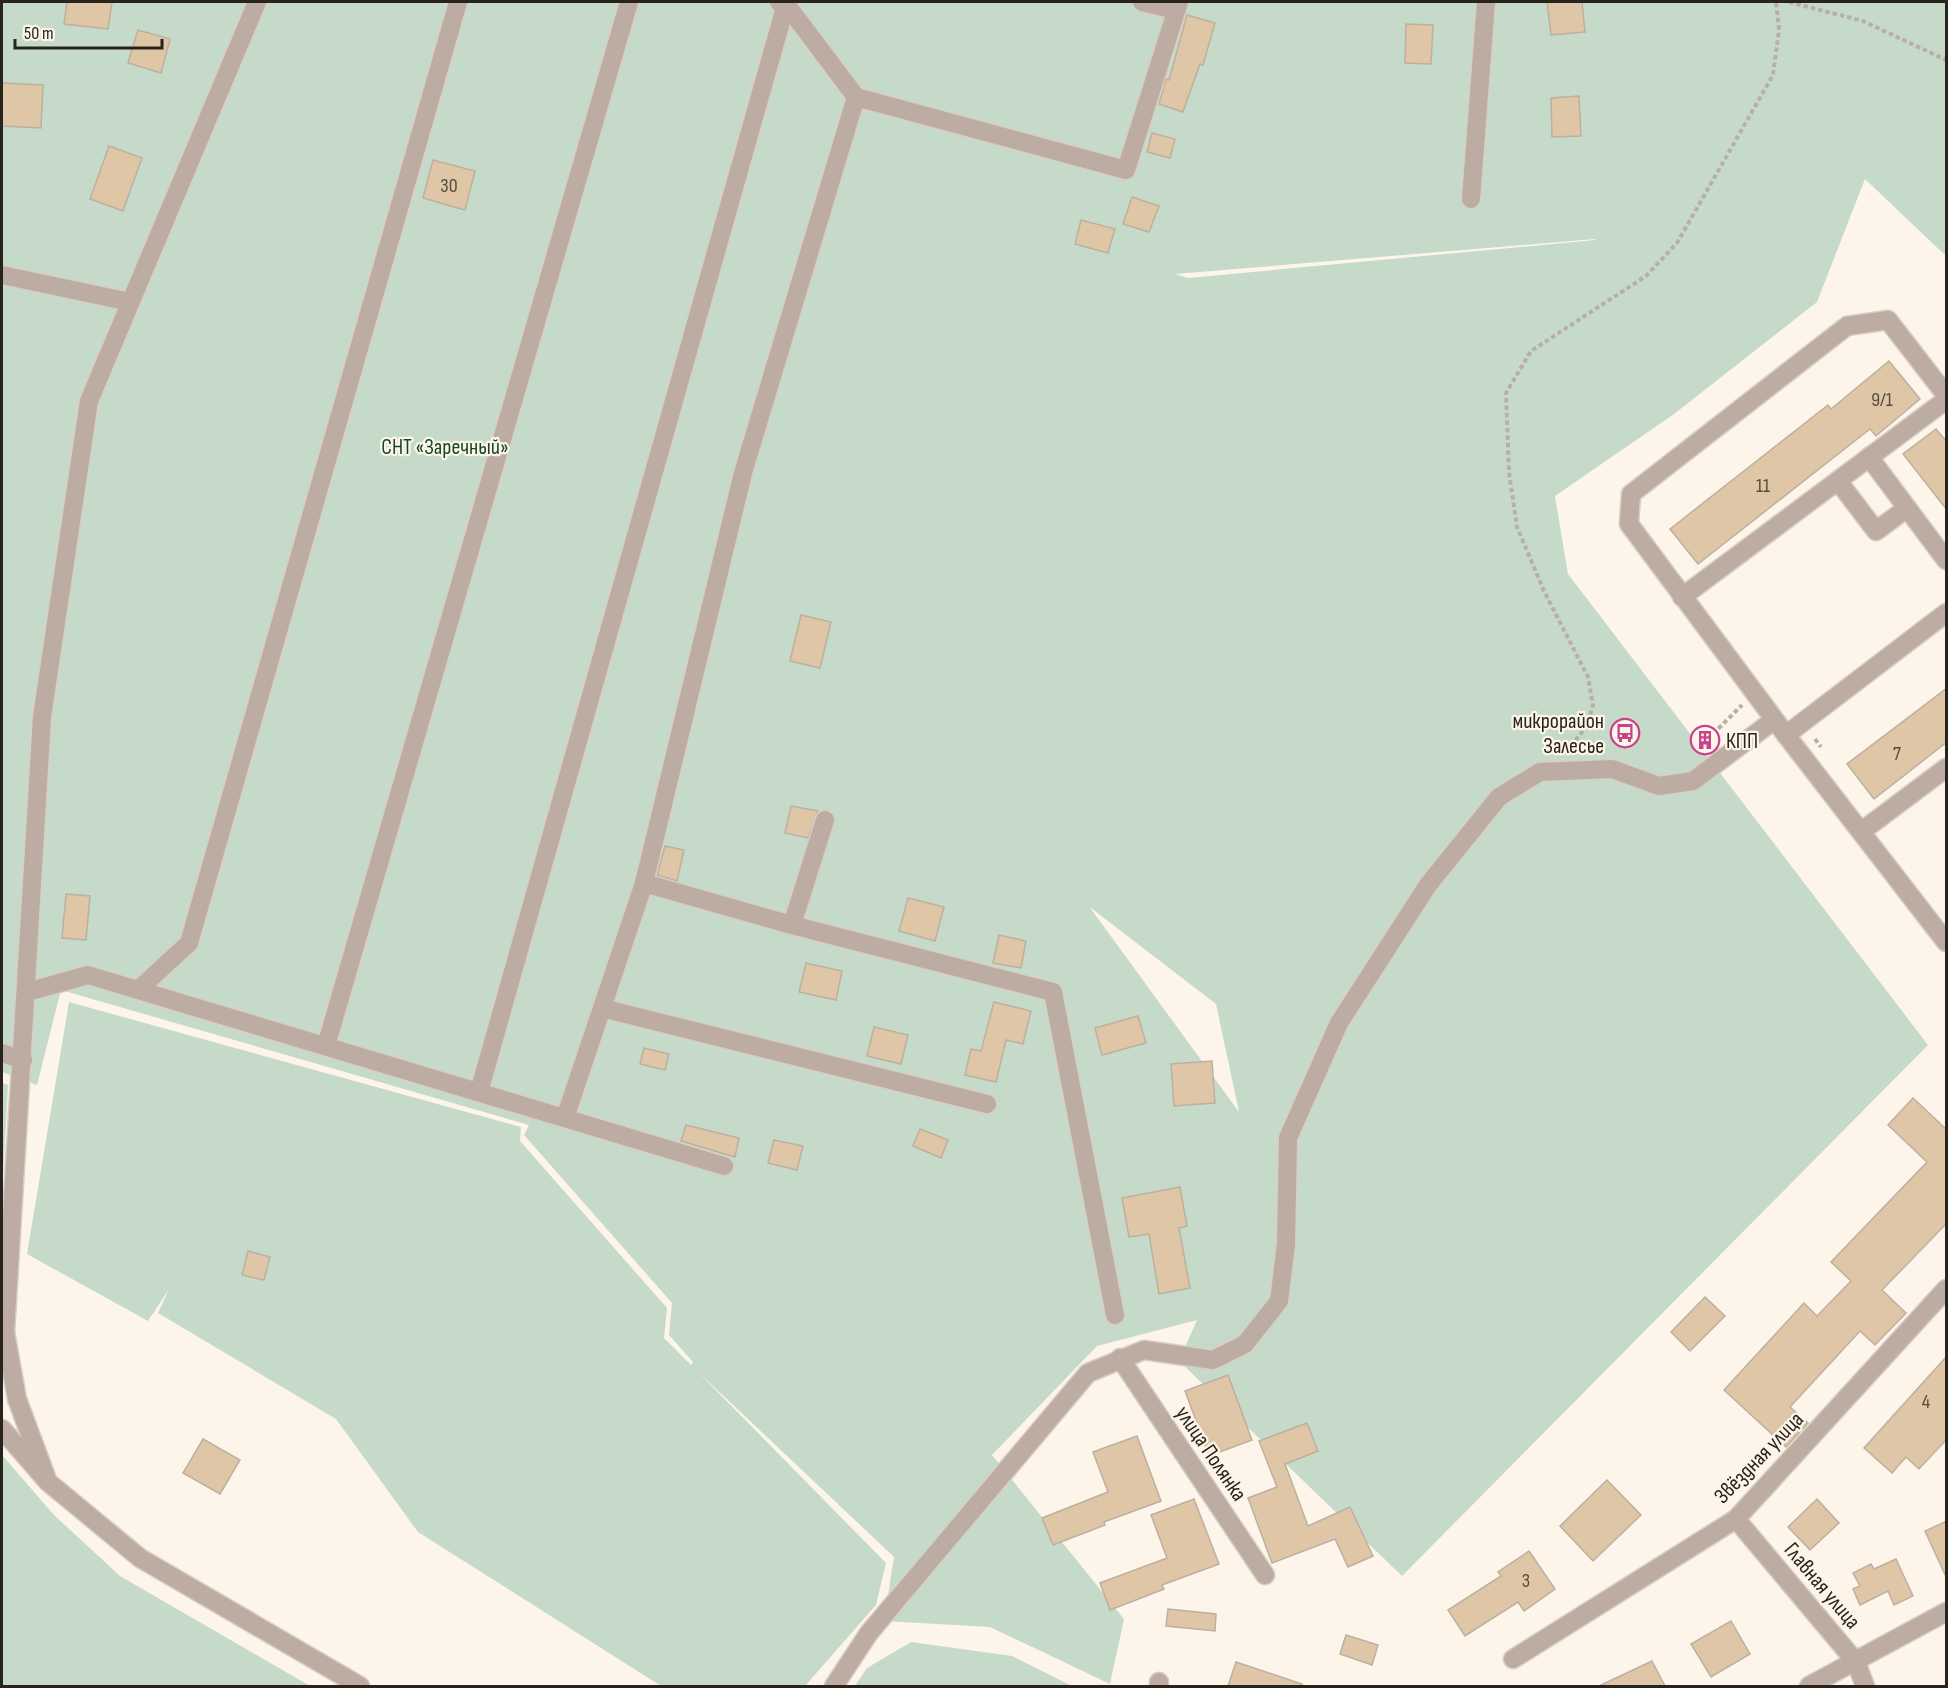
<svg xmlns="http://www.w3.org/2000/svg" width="1948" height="1688" font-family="'Sofia Sans Condensed',sans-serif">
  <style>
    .green { fill: #c6dac9; fill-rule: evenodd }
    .building { fill: #dfc6a6; stroke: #bdb0a0; stroke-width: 1.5 }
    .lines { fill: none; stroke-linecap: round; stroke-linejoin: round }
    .minor-casing { stroke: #d7cfc5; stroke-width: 21 }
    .path { stroke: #b7b0a7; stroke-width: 4; stroke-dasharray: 4.5 3; stroke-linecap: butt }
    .minor { stroke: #bcaca2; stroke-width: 18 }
    .labels { text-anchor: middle; stroke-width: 4.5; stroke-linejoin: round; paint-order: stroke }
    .number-label { font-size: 20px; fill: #564c3f }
    .park-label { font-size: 22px; fill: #154925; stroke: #fdf5ea }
    .poi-label { font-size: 22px; fill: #28231d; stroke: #fdf5ea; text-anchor: end }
    .street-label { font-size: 22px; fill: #28231d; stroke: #fdf5ea }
  </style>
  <rect width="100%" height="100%" fill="#fdf5ea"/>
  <g class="green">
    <path d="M2,2H1946V256L1865,179L1817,302L1674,414L1555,496L1568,574L1928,1045L1402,1576L1179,1361L1197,1320L1097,1346L992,1455L1124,1619L1110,1684L990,1627L884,1621L894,1557L697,1371L886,1563L876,1605L805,1686H661L418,1532L336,1419L158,1313L169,1289L148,1321L27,1254L69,1002L521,1127L520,1141L667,1308L664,1338L691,1365L693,1362L669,1335L672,1303L524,1135L529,1125L61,990L37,1085L2,1072ZM1595,240L1188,278L1175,274L1595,239ZM1091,908L1216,1004L1239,1112L1091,909Z"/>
    <polygon points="2,1083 8,1085 2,1194"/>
    <polygon points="2,1455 54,1515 120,1576 310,1686 2,1686"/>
    <polygon points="911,1642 1012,1656 1072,1686 855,1686 867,1668"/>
  </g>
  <g class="building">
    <polygon points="67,2 112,2 108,29 64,24"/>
    <polygon points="1547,2 1582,2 1585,32 1551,35"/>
    <polygon points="1187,15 1215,23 1203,65 1200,64 1183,112 1159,104 1166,79 1169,80"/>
    <polygon points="1406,24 1433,25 1431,64 1405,63"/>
    <polygon points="138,30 170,39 161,73 128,63"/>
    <polygon points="2,83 43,85 41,128 2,126"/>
    <polygon points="1579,96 1581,136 1552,137 1551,98"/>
    <polygon points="1152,133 1175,139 1170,158 1147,152"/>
    <polygon points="109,146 142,158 123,211 90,199"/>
    <polygon points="433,160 475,171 465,210 423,198"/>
    <polygon points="1132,197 1159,206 1149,232 1123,224"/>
    <polygon points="1081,220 1115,229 1108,253 1075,244"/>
    <polygon points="1889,361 1920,399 1876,436 1870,429 1698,564 1670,529 1828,405 1831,409"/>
    <polygon points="1936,429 1947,442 1947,510 1903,454"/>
    <polygon points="801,615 831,622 820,668 790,661"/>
    <polygon points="1947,688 1947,742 1874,799 1847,764"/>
    <polygon points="1705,727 1718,743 1706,753 1692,737"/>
    <polygon points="791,806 818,811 808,838 785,833"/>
    <polygon points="665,846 684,850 677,881 657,875"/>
    <polygon points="66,894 90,896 86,940 62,938"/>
    <polygon points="908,898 944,907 935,941 899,931"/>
    <polygon points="999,935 1026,941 1021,968 993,963"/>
    <polygon points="806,963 842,971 836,1000 799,992"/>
    <polygon points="994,1002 1031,1011 1023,1044 1006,1040 996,1082 965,1075 971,1049 981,1051"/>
    <polygon points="1138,1016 1146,1043 1102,1055 1095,1028"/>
    <polygon points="874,1027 908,1035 901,1064 867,1056"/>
    <polygon points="644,1048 669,1054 665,1070 640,1064"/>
    <polygon points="1212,1061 1215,1103 1174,1106 1171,1064"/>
    <polygon points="1913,1098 1947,1130 1947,1223 1882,1290 1906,1313 1875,1345 1860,1331 1790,1407 1808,1423 1786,1447 1724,1390 1804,1303 1817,1316 1851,1281 1831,1262 1927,1162 1888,1125"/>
    <polygon points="686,1125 739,1138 735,1157 681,1141"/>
    <polygon points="920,1129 948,1140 941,1158 913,1146"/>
    <polygon points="774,1140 803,1146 797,1170 768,1163"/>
    <polygon points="1180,1187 1187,1226 1179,1228 1190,1288 1159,1294 1149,1234 1129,1237 1122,1198"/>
    <polygon points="248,1251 270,1257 264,1280 242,1275"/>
    <polygon points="1705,1297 1725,1316 1690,1351 1671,1332"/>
    <polygon points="1947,1356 1947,1439 1919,1469 1906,1457 1892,1473 1864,1448"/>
    <polygon points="1228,1375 1252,1440 1209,1456 1185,1391"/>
    <polygon points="1307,1423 1318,1451 1285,1464 1308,1526 1350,1507 1373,1556 1348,1567 1335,1539 1272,1563 1248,1498 1277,1487 1259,1441"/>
    <polygon points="1137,1436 1161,1501 1104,1522 1105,1525 1053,1545 1042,1518 1108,1492 1093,1452"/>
    <polygon points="203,1439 240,1460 220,1494 183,1473"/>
    <polygon points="1607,1480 1641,1515 1593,1561 1560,1526"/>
    <polygon points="1194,1499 1219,1564 1162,1585 1164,1589 1110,1610 1100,1583 1167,1558 1151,1515"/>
    <polygon points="1817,1499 1839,1523 1810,1550 1788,1527"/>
    <polygon points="1947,1521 1947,1579 1925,1531"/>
    <polygon points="1529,1551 1555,1589 1524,1611 1518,1602 1465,1636 1448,1610 1501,1576 1498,1572"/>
    <polygon points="1896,1559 1913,1596 1894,1605 1888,1591 1860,1605 1853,1589 1860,1586 1853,1573 1871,1564 1874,1569"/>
    <polygon points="1168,1609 1216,1614 1215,1631 1166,1626"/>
    <polygon points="1731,1621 1750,1654 1711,1677 1691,1644"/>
    <polygon points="1346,1635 1378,1645 1372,1665 1340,1654"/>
    <polygon points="1652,1661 1665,1686 1599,1686"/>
    <polygon points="1236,1662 1302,1684 1302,1686 1228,1686"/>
  </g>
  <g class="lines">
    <g class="minor-casing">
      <g id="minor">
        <polyline points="779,2 786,4 856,97"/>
        <polyline points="1142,2 1175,10"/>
        <polyline points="1471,199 1486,2"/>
        <polyline points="2,275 130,302"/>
        <polyline points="1946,395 1888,320 1847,326 1631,494 1629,524 1786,735 1946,942"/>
        <polyline points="1869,457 1946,560"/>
        <polyline points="1838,481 1876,531 1907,508"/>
        <polyline points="1682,597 1946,400"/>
        <polyline points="1786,735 1946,613"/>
        <polyline points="1862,831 1946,768"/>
        <polyline points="644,883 792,925 1053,992 1115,1315"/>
        <polyline points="792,925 825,820"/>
        <polyline points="138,990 189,943 458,2"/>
        <polyline points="27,992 88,975 724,1166"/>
        <polyline points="602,1008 987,1104"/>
        <polyline points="326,1046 629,2"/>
        <polyline points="2,1053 23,1060"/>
        <polyline points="479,1092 786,4"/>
        <polyline points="565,1118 644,883 743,473 856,97 1126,170 1179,2"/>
        <polyline points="5,1332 17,1399 46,1477"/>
        <polyline points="2,1342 5,1332 42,717 89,401 257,2"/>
        <polyline points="1120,1358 1265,1575"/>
        <polyline points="2,1429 48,1482 140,1558 360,1686"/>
        <polyline points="1736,1519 1856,1662 1865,1686"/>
        <polyline points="1513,1659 1736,1519 1946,1289"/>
        <polyline points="834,1686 869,1633 1088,1373 1144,1350 1213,1360 1245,1344 1279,1301 1286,1244 1288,1138 1339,1023 1428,885 1499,797 1540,772 1612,769 1659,786 1693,781 1774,720"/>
        <polyline points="1159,1686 1159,1682"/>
        <polyline points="1809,1686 1946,1612"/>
      </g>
    </g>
    <g class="path">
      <polyline points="1789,2 1863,21 1946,60"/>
      <polyline points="1713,734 1742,705"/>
      <polyline points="1815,739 1821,747"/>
      <polyline points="1566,752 1587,726 1593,705 1588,677 1544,591 1517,527 1509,473 1506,393 1531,351 1646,276 1677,243 1773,75 1779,30 1776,2"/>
    </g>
    <use href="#minor" class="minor"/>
  </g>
  <defs>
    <g id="bus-ring" transform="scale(1.5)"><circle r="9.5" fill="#fdf5ea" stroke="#c7448b" stroke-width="1.5"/><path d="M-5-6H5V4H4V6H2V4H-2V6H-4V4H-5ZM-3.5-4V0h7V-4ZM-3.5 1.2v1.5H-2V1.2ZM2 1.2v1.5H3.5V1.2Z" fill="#c7448b"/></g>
    <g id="building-ring" transform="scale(1.5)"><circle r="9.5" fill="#fdf5ea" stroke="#c7448b" stroke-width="1.5"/><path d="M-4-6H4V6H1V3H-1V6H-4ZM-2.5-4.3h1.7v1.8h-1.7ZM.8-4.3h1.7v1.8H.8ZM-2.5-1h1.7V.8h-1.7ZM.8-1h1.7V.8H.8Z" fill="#c7448b"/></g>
  </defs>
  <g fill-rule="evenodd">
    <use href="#bus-ring" x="1625" y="733"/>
    <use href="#building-ring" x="1705" y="740"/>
  </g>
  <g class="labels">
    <g class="number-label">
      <text x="449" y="192">30</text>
      <text x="1882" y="406">9/1</text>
      <text x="1763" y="492">11</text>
      <text x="1897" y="760">7</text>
      <text x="1926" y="1408">4</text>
      <text x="1526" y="1587">3</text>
    </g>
    <g class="park-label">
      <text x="445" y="454">СНТ «Заречный»</text>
    </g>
    <g class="poi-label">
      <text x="1604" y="728">микрорайон<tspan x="1604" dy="25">Залесье</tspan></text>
      <text x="1726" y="748" text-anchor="start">КПП</text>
    </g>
    <g class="street-label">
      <text transform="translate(1212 1453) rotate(56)" y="8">улица Полянка</text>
      <text transform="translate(1758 1457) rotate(-46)" y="8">Звёздная улица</text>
      <text transform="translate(1823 1585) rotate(50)" y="8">Главная улица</text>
    </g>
  </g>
  <rect width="1948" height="1688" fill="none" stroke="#28231d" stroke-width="6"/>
  <path d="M15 39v9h147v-9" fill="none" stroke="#28231d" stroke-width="3"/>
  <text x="24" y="39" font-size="18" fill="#28231d" stroke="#fdf5ea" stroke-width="4.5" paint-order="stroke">50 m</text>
</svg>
